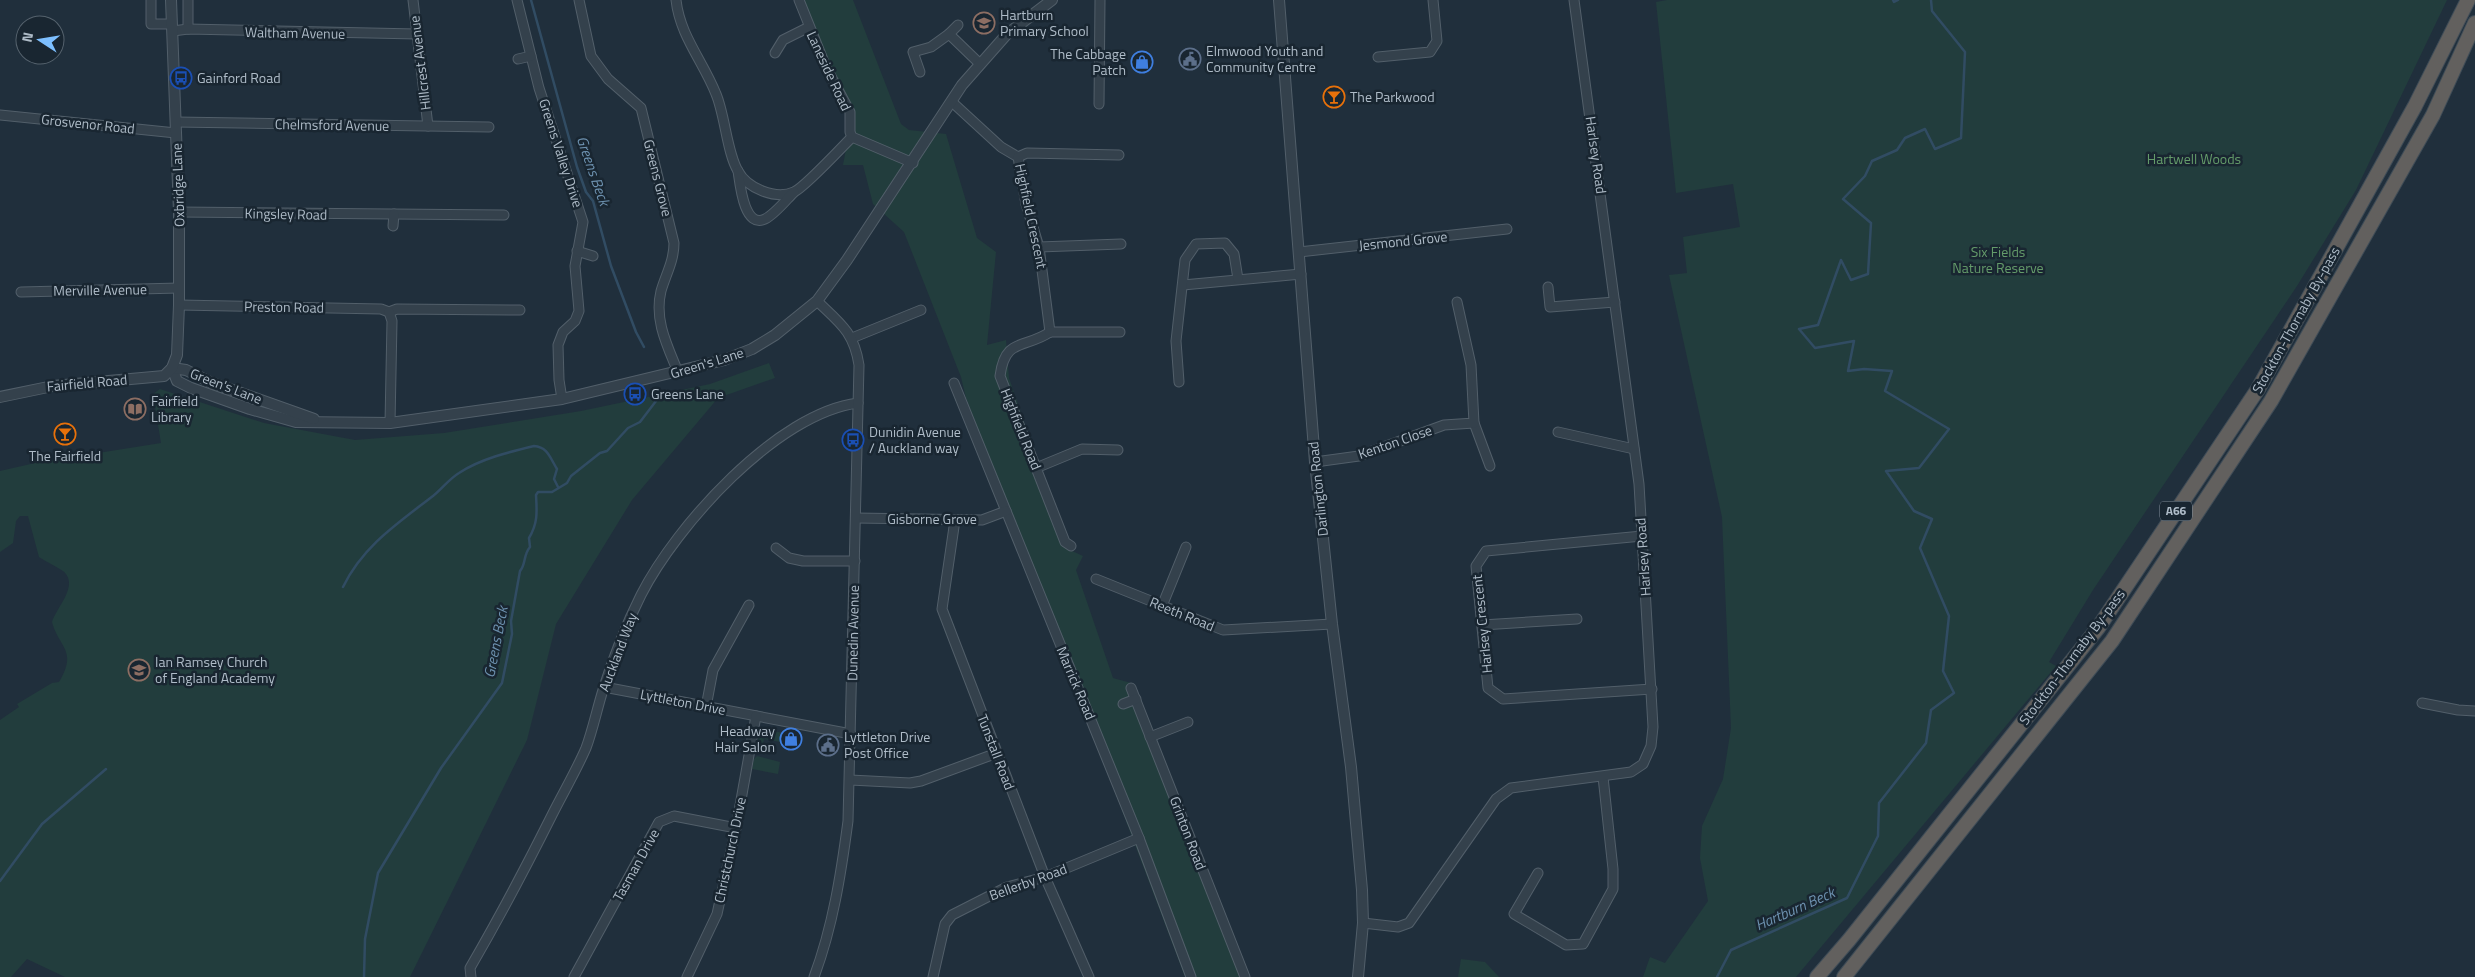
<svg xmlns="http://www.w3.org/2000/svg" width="2475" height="977" font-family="'Titillium Web',sans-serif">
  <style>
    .green { fill: #223d3d }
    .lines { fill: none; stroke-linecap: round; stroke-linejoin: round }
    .stream { stroke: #314c63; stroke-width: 2.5 }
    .minor-casing { stroke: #525f6a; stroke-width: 11 }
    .tertiary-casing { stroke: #525f6a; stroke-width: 12 }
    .trunk-casing { stroke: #3f4c57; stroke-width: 16 }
    .minor { stroke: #34414c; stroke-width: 9 }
    .tertiary { stroke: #34414c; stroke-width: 10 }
    .trunk { stroke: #62605e; stroke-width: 14 }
    .labels { text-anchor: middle; stroke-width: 5; stroke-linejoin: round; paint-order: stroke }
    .shield { fill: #192631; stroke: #828f9b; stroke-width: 1 }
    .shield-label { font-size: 12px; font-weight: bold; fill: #afbcc8 }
    .poi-label { font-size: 14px; fill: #afbcc8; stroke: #192631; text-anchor: start }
    .street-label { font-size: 14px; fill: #afbcc8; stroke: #192631 }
    .park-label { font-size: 14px; fill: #649b6a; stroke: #192631 }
    .water-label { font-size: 15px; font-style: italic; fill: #6d91af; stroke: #192631 }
  </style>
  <rect width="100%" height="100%" fill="#202f3c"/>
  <g class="green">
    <polygon points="800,0 853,0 901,124 909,130 946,134 977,238 996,252 987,345 1006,340 1009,378 1068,549 1083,556 1076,570 1113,678 1131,683 1248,977 1185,977 966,398 961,377 904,232 873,204 863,165 843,165 851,122 848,121"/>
    <polygon points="1667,0 2447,0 2356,190 2297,286 2093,590 2049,662 2056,666 1796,977 1643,977 1650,957 1665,963 1708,901 1700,858 1702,826 1723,779 1731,728 1722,517 1669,275 1687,273 1683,237 1740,227 1733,184 1676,193 1656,2"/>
    <path d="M769,363L775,378L718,398L632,500L556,624L527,740L410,977H65L27,959L11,977H0V720L19,707L17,704L52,683L59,682C78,650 59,648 52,622C56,608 80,585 63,571C56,566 46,562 39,557L28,516H20L16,521L13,543L0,552V471L35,463L161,443L153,394L160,389L264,423L355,440L444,433L581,411L710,384Z"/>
    <polygon points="760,728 788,734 786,743 764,739 762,749 756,746"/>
    <polygon points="757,756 780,762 778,774 752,769 754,759"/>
    <polygon points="1461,959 1485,962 1499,977 1458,977"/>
  </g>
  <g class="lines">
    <g class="stream">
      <polyline points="531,0 577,167 586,192 593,201 611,266 636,332 644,347"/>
      <polyline points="1893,0 1894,2 1898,0"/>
      <path d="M343,587C363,546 398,523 433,496C442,489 449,479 459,473C480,459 509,452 534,446C548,447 550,458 557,469L554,479L558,487"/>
      <polyline points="0,881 42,824 106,769"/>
      <path d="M364,977L365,939L378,873L441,768L502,683L512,634L511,621L520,571C526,565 523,555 530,547L529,538C538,523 537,512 536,495L538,492H552L567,483L571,476L600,453L607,451L628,428L640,422L656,401"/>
      <polyline points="1717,977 1731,950 1847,898 1878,836 1879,803 1926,743 1931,710 1954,693 1943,671 1949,616 1920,548 1932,519 1914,511 1886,471 1919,468 1949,429 1885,391 1892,371 1864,369 1848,371 1854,341 1815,348 1799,329 1818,325 1841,260 1851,280 1868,274 1871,223 1843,199 1865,176 1872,161 1897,150 1905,138 1925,129 1935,149 1961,138 1965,52 1932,11 1931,0"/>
    </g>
    <g class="minor-casing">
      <g id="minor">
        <polyline points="151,0 151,24 171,24"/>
        <polyline points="413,0 428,126"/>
        <polyline points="517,0 539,88 583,222 575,266 579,311 575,321 563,332 558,345 559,380 562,399"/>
        <path d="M579,0L591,56L608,79L641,108L674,243C674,261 666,274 661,291C654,320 667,345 678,372"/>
        <path d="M676,0C680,36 703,61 716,94C725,115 727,153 738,171C747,188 775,200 794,192C805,187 842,147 852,137"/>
        <polyline points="799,0 826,67 850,112 850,132 852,137 913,163"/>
        <polyline points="188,29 188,0"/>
        <polyline points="173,31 188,29 417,34"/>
        <polyline points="949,34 958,25"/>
        <polyline points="775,53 783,40 809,27"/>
        <polyline points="1378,57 1430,52 1437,41 1433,0"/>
        <polyline points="518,59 531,56"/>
        <polyline points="920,72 913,52 931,47 949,34 979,63"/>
        <polyline points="952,102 1001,147 1018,157 1026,204 1039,247 1050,332"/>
        <polyline points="1099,104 1100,0"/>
        <polyline points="0,115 176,133"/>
        <polyline points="176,122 489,127"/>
        <polyline points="1018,157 1027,153 1119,155"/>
        <path d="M738,171C740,184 744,229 765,219C775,214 786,200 794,192"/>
        <polyline points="179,212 504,215"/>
        <polyline points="393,226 394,214"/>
        <polyline points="1039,247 1121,244"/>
        <polyline points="577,251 593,256"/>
        <polyline points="1299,252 1507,229"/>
        <polyline points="1183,285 1301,274"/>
        <polyline points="1548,287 1550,307 1615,302"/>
        <polyline points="21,292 179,288"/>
        <polyline points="179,305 381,309 389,312 397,309 520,310"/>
        <polyline points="389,312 392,321 390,423"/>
        <path d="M1050,332C1025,349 1005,337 1000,376L1065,542L1071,546"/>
        <polyline points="1050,332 1120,332"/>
        <polyline points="852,338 921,310"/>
        <polyline points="1179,382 1176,341 1185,260 1196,244 1225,243 1234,254 1238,279"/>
        <polyline points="954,383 1139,838 1191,977"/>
        <polyline points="1474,423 1490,466"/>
        <polyline points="1558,432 1634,449"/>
        <polyline points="1315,462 1359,456 1444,425 1474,423 1471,365 1457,302"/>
        <polyline points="1036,468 1082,449 1118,450"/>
        <polyline points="856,518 982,520 1006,511"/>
        <polyline points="955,520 942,609 1045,877 1089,977"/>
        <polyline points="1642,536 1486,551 1476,566 1488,688 1503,699 1652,689"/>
        <polyline points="776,548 789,558 803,561 855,561"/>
        <polyline points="1096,579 1223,630 1332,624"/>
        <polyline points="1162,606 1186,547"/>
        <polyline points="1482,625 1577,619"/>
        <polyline points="604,687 851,734"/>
        <polyline points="1131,688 1245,977"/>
        <polyline points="2422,703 2458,710 2475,711"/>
        <polyline points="1123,704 1136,699"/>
        <polyline points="706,707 713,670 749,605"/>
        <polyline points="1150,737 1188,722"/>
        <polyline points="850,780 910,783 921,781 997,753"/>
        <polyline points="1538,873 1514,914 1566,945 1583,944 1613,889 1613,869 1603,777"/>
        <polyline points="1363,923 1398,927 1409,923 1496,799 1511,788 1631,772 1643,764 1651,746 1653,727 1639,484 1574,0"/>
        <path d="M471,977L470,968C499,918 526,867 552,815C563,793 576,771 586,748C593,729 597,709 603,690C613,658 626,625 641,595C676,526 777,413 858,403"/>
        <polyline points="574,977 659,822 674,816 736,828"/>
        <polyline points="687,977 717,914 736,828 756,716"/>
        <path d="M814,977C833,926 841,874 848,821L859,365C854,332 840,323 817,301"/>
        <polyline points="933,977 945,924 952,915 1007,887 1045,877 1139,838"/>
      </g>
    </g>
    <g class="tertiary-casing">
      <g id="tertiary">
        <polyline points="1279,0 1315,462 1332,624 1351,767 1362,890 1363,923 1358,977"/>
        <polyline points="172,368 177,381 191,388 250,409 296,422 390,423 562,399 724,360 752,349 775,335 817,301 847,260 962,85 1007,34 1052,0"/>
        <polyline points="172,368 186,370 210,382 314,419"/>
        <polyline points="0,397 53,386 164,376 172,368 177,355 179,305 179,212 171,0"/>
      </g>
    </g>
    <g class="trunk-casing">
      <g id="trunk">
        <polyline points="1817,977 1849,940 2098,628 2258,389 2415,106 2468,0"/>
        <polyline points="1844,977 2112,641 2271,401 2433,115 2475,23"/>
      </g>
    </g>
    <use href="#minor" class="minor"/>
    <use href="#tertiary" class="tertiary"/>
    <use href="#trunk" class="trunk"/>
  </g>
  <defs>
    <g id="school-ring" transform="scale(1.125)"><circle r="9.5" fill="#192631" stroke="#8d6e63" stroke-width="1.5"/><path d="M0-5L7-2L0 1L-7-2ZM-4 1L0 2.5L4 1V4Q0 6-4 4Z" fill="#8d6e63"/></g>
    <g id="civic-ring" transform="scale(1.125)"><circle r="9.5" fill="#192631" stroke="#5c6f8a" stroke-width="1.5"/><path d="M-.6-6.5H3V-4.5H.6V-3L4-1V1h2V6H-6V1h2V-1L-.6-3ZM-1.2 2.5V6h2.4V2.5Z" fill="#5c6f8a"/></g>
    <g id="shop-ring" transform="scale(1.125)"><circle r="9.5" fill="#192631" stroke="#3f7fe0" stroke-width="1.5"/><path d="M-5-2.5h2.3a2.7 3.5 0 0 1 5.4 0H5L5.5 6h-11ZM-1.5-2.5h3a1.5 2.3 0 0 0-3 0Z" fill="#3f7fe0"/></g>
    <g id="bus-ring" transform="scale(1.125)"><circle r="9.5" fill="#192631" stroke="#1a4fb4" stroke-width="1.5"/><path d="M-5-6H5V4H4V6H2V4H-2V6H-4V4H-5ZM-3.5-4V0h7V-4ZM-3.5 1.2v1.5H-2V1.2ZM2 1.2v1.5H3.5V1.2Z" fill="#1a4fb4"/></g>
    <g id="bar-ring" transform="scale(1.125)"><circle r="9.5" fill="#192631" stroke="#e8710a" stroke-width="1.5"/><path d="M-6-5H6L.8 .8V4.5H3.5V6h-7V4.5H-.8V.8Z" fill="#e8710a"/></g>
    <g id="library-ring" transform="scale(1.125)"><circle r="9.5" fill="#192631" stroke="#8d6e63" stroke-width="1.5"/><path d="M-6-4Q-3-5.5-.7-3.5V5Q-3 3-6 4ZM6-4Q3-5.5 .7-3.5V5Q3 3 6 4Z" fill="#8d6e63"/></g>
  </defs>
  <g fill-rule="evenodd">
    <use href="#school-ring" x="984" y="23"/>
    <use href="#civic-ring" x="1190" y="59"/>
    <use href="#shop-ring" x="1142" y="62"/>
    <use href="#bus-ring" x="181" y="78"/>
    <use href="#bar-ring" x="1334" y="97"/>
    <use href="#bus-ring" x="635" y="394"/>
    <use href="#library-ring" x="135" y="409"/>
    <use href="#bar-ring" x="65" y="434"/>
    <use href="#bus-ring" x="853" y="440"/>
    <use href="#school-ring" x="139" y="670"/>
    <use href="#shop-ring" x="791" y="739"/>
    <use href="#civic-ring" x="828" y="745"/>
  </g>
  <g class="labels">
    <rect class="shield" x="2160" y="501.5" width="32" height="19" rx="4"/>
    <g class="shield-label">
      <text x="2176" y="515">A66</text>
    </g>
    <g class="poi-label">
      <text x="1000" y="20">Hartburn<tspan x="1000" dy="16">Primary School</tspan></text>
      <text x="1206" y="56">Elmwood Youth and<tspan x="1206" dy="16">Community Centre</tspan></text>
      <text x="1126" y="59" text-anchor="end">The Cabbage<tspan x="1126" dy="16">Patch</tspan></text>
      <text x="197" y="83">Gainford Road</text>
      <text x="1350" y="102">The Parkwood</text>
      <text x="651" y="399">Greens Lane</text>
      <text x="151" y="406">Fairfield<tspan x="151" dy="16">Library</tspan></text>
      <text x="869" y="437">Dunidin Avenue<tspan x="869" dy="16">/ Auckland way</tspan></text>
      <text x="65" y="461" text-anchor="middle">The Fairfield</text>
      <text x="155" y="667">Ian Ramsey Church<tspan x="155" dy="16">of England Academy</tspan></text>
      <text x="775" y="736" text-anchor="end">Headway<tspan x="775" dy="16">Hair Salon</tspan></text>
      <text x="844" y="742">Lyttleton Drive<tspan x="844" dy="16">Post Office</tspan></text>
    </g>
    <g class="street-label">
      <text transform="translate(295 33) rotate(1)" y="5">Waltham Avenue</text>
      <text transform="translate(420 63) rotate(-97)" y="5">Hillcrest Avenue</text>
      <text transform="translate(829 71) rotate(65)" y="5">Laneside Road</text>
      <text transform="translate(88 124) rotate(6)" y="5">Grosvenor Road</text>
      <text transform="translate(332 125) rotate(1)" y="5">Chelmsford Avenue</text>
      <text transform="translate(561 153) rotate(72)" y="5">Greens Valley Drive</text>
      <text transform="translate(1596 155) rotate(82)" y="5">Harlsey Road</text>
      <text transform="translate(658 178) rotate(76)" y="5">Greens Grove</text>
      <text transform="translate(178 185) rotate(-92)" y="5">Oxbridge Lane</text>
      <text transform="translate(286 214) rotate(1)" y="5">Kingsley Road</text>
      <text transform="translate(1031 216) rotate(78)" y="5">Highfield Crescent</text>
      <text transform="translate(1403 241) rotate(-6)" y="5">Jesmond Grove</text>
      <text transform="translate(100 290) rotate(-1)" y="5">Merville Avenue</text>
      <text transform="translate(284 307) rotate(1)" y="5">Preston Road</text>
      <text transform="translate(2296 320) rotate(-61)" y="5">Stockton-Thornaby By-pass</text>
      <text transform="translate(707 363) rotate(-17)" y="5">Green's Lane</text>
      <text transform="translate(87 383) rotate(-5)" y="5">Fairfield Road</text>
      <text transform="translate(226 386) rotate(21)" y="5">Green's Lane</text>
      <text transform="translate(1021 429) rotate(68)" y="5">Highfield Road</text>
      <text transform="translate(1395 442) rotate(-19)" y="5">Kenton Close</text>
      <text transform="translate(1318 489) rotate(-96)" y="5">Darlington Road</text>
      <text x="932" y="524">Gisborne Grove</text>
      <text transform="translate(1643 557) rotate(-94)" y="5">Harlsey Road</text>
      <text transform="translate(1182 614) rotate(22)" y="5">Reeth Road</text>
      <text transform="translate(1482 624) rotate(-96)" y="5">Harlsey Crescent</text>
      <text transform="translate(853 633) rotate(-89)" y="5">Dunedin Avenue</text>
      <text transform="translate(618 652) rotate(-69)" y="5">Auckland Way</text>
      <text transform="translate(2072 657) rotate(-53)" y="5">Stockton-Thornaby By-pass</text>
      <text transform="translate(1076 683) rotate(67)" y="5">Marrick Road</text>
      <text transform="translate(683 702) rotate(11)" y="5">Lyttleton Drive</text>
      <text transform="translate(996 752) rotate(69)" y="5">Tunstall Road</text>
      <text transform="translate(1188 833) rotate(69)" y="5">Grinton Road</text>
      <text transform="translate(730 850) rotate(-78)" y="5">Christchurch Drive</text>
      <text transform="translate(636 865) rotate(-61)" y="5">Tasman Drive</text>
      <text transform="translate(1028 882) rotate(-20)" y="5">Bellerby Road</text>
    </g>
    <g class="park-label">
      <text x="2194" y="164">Hartwell Woods</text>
      <text x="1998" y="257">Six Fields<tspan x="1998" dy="16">Nature Reserve</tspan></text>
    </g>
    <g class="water-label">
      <text transform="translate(593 171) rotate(71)" y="5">Greens Beck</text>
      <text transform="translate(496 642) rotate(-79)" y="5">Greens Beck</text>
      <text transform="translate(1795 909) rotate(-24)" y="5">Hartburn Beck</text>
    </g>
  </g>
  <g transform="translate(40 40) rotate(282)"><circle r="24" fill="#192631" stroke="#55626d"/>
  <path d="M0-4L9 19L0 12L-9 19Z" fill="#7dbfff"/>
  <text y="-8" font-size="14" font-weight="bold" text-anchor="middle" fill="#afbcc8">N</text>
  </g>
</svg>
